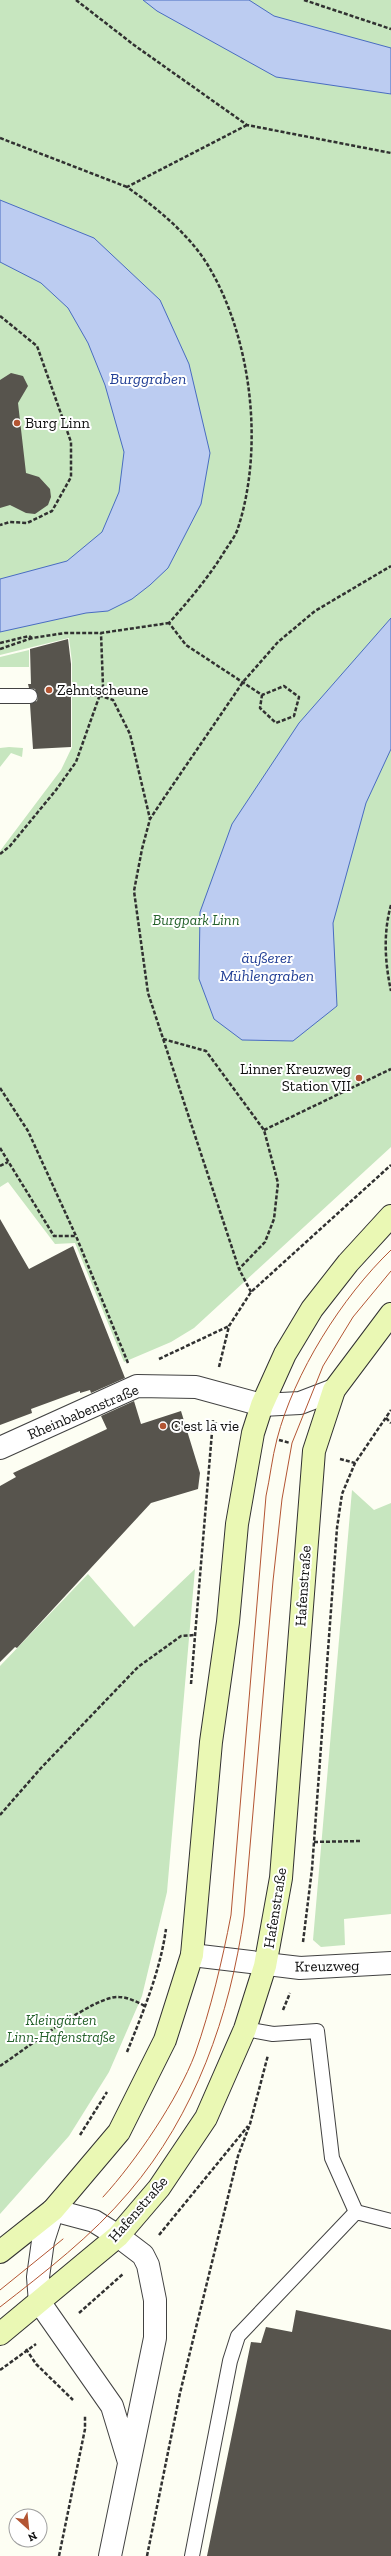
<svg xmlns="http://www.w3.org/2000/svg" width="391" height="2556" font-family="'Zilla Slab',serif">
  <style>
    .green { fill: #c7e6bf }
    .water { fill: #bcccf1; stroke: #496cc1 }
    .building { fill: #57544d }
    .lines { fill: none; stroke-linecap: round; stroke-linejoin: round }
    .service-casing { stroke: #424242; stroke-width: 16 }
    .minor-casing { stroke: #424242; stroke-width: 24 }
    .tertiary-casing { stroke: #424242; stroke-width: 24 }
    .secondary-casing { stroke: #313131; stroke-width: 24 }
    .path { stroke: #313131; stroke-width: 2.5; stroke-dasharray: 4 2; stroke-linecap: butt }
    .service { stroke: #fff; stroke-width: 14 }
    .minor { stroke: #fff; stroke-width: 22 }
    .tertiary { stroke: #fff; stroke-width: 22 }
    .secondary { stroke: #eaf8b4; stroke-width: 22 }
    .tram { stroke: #b35533; stroke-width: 1 }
    .poi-dot { fill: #b35533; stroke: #fff; stroke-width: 1.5 }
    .labels { text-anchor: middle; stroke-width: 4; stroke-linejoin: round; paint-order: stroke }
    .poi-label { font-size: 15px; fill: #0f0f0f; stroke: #fff; text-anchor: start }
    .park-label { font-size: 15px; font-style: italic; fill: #25622b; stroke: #fff }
    .street-label { font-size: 15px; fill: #0f0f0f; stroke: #fff }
    .water-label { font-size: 16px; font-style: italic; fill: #234096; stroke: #fff }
  </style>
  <rect width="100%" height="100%" fill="#fdfef3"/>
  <g class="green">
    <polygon points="0,0 391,0 391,1147 194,1328 171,1342 124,1362 75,1243 55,1244 8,1182 0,1187 0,851 61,770 72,747 72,662 69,638 0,655"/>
    <polygon points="29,650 29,667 0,667 0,657"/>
    <polygon points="9,747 23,748 22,757 11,753 0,767 0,748"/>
    <polygon points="352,1490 374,1510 391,1503 391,1914 344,1919 345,1945 321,1947 313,1940"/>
    <polygon points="195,1569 167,1892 142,1996 109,2072 69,2136 0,2214 0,1666 88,1574 134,1627"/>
  </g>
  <g class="water">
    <polygon points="143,0 249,0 274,16 391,48 391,94 276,77 157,11"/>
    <polygon points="0,200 94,238 160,300 189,364 210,453 201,504 168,568 150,585 132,599 108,611 86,613 0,632 0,579 67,561 102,532 119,492 124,452 105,385 88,343 68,308 41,283 0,262"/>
    <polygon points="391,618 391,749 366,803 333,923 337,1006 293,1041 242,1040 214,1019 199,979 200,912 232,824 299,723"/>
  </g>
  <g class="building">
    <polygon points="11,373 23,376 28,386 18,403 26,473 39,477 50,489 51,497 48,505 35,514 26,513 10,505 0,508 0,380"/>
    <polygon points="68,639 71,664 71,747 33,749 30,704 37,701 38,696 35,689 29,688 28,684 31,684 30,649"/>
    <polygon points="0,1219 29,1269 73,1246 125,1378 91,1393 90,1390 80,1393 80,1391 31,1409 32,1413 0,1425"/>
    <polygon points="134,1401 141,1424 181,1411 200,1473 198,1489 151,1503 17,1648 15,1647 0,1662 0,1486 16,1477 13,1473 107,1429 101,1416"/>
    <polygon points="296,2310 391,2330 391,2556 207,2556 251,2342 261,2343 266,2327 292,2332"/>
  </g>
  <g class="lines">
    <g class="service-casing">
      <g id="service">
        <polyline points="0,696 30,696"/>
        <polyline points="245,2029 273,2034 317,2031 332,2158 356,2212"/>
        <polyline points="192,2556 230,2361 238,2336 356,2212 391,2221"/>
      </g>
    </g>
    <g class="minor-casing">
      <g id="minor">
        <polyline points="0,1448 137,1386 196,1387 262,1405 300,1403 334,1390"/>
        <polyline points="192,1955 300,1968 391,1963"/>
      </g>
    </g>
    <g class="tertiary-casing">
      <polyline id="tertiary" points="110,2556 155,2338 155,2300 148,2265 143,2255 118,2236 94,2221 53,2210 43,2241 38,2277 40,2303 112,2406 129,2462"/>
    </g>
    <g class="secondary-casing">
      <g id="secondary">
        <polyline points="0,2252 53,2210 119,2132 165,2040 192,1955 211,1742 228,1622 237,1524 253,1433 262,1405 285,1354 312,1309 348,1263 391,1216"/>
        <polyline points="0,2334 118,2236 159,2188 206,2118 245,2029 265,1966 281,1878 314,1451 334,1390 391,1314"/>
      </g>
    </g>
    <g class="path">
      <polyline points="76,0 134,45 247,125 391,153"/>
      <polyline points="304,0 391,29"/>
      <path d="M247,125L127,187C158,209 190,235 209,267C252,340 264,448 238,528C236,535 230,543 226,549C209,577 191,598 169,623L186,645L262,695L260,708L276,723L294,716L299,697L284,686L262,695"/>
      <polyline points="0,138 127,187"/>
      <polyline points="0,316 37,346 71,442 71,477 52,511 27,523 10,522 0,525"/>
      <polyline points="0,643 29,636 32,638 65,633 101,633 169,623"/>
      <polyline points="0,649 32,638"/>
      <polyline points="69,695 101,696 113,700 130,734 150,819"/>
      <polyline points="0,854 10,846 56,790 76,762 103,686 101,633"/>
      <path d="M391,905C383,933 385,963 391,991"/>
      <polyline points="163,1039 206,1051 264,1130 278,1183 274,1219 265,1242 239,1269"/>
      <polyline points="0,1088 28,1131 76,1236 128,1363"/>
      <polyline points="264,1130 391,1069"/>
      <polyline points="0,1148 54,1236 76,1236"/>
      <polyline points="0,1166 8,1162"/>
      <polyline points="251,1292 239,1269 148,993 134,891 142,849 150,819 168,792 243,682 278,642 315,611 391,566"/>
      <polyline points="159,1359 229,1326"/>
      <polyline points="219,1367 229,1326 251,1292 391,1165"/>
      <polyline points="386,1418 391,1423"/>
      <polyline points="213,1423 228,1426"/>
      <polyline points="279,1440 290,1443"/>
      <polyline points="340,1459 355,1463"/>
      <polyline points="191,1684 213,1420"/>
      <polyline points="0,1815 41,1768 138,1667 181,1636 195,1635"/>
      <polyline points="314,1842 361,1841"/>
      <polyline points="303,1942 312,1869 337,1528 342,1494 355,1463 391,1410"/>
      <polyline points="283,2010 290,1993"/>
      <path d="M127,2052C143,2012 160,1972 166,1929"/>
      <path d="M0,2066C21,2052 97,1994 119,1997C128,1997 137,2002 145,2006"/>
      <polyline points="80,2135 107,2092"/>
      <polyline points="159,2235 248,2126"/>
      <polyline points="79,2313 123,2274"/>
      <polyline points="26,2349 36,2364 73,2400"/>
      <polyline points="0,2370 36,2344"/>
      <polyline points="59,2556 85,2429 85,2415"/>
      <polyline points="147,2556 180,2393 238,2156 250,2124 268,2055"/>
    </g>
    <use href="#service" class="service"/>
    <use href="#minor" class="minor"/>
    <use href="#tertiary" class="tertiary"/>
    <use href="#secondary" class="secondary"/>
    <g class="tram">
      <path d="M103,2197C136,2161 178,2099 195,2054C211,2008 222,1962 231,1915L266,1496C270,1478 272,1458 277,1439C294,1373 342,1297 391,1250"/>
      <polyline points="0,2290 63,2239"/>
      <path d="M0,2307C45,2272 92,2236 129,2192C195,2115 230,2015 244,1916L273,1581L282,1499L292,1443L323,1366L353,1317L391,1271"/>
    </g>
  </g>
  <g class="poi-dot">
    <circle cx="17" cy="423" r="4"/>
    <circle cx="49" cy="690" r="4"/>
    <circle cx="359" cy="1078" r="4"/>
    <circle cx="163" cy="1426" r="4"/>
  </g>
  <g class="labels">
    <g class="poi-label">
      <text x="25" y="428">Burg Linn</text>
      <text x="57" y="695">Zehntscheune</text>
      <text x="351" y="1074" text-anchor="end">Linner Kreuzweg<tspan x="351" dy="17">Station VII</tspan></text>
      <text x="171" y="1431">C'est la vie</text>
    </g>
    <g class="park-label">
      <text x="196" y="925">Burgpark Linn</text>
      <text x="61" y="2025">Kleingärten<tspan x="61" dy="17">Linn-Hafenstraße</tspan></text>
    </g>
    <g class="street-label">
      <text transform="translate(83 1412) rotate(-23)" y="5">Rheinbabenstraße</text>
      <text transform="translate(303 1586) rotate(-86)" y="5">Hafenstraße</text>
      <text transform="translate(275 1908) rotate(-81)" y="5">Hafenstraße</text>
      <text transform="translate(327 1966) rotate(-1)" y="5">Kreuzweg</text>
      <text transform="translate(138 2209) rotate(-49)" y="5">Hafenstraße</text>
    </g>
    <g class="water-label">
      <text x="148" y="384">Burggraben</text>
      <text x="267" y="963">äußerer<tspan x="267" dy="18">Mühlengraben</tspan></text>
    </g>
  </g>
  <g transform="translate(28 2528) rotate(153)"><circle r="19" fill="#ffffff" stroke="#9f9f9f"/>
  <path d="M0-3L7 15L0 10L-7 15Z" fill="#b35533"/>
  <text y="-6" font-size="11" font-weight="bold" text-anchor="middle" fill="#0f0f0f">N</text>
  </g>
</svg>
